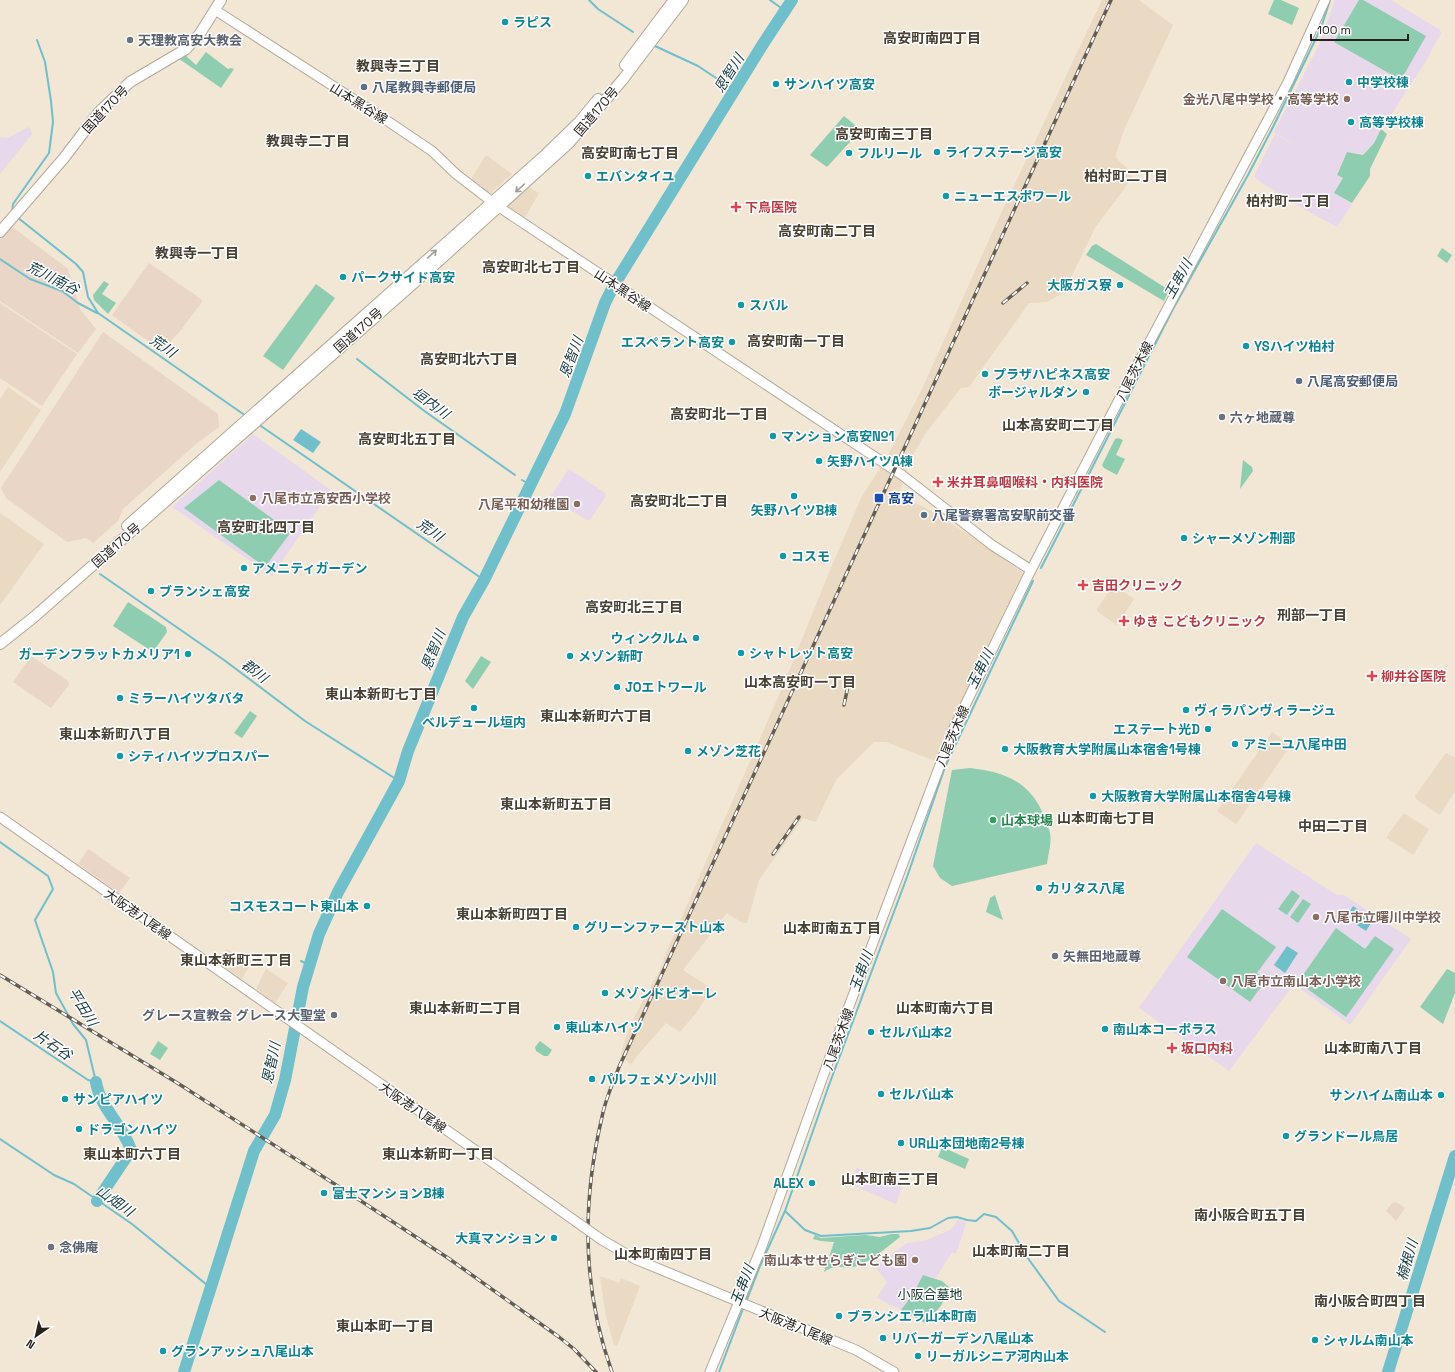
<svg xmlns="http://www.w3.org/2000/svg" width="1455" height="1372" font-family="'Space Grotesk','Noto Sans JP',sans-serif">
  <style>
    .built { fill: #ead9c3 }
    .industrial { fill: #e9d6c7 }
    .education { fill: #e7d8eb }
    .green { fill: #8fcdb1 }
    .water { fill: #6fc0ca }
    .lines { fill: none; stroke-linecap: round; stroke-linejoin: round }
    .stream { stroke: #6fc0ca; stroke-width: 2 }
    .river { stroke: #6fc0ca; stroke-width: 12 }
    .major-casing { stroke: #b3a898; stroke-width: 11 }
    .highway-casing { stroke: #b3a898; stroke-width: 12 }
    .major { stroke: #fff; stroke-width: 9 }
    .highway { stroke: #fff; stroke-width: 10 }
    .rail-casing { stroke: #645d54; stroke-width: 3.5 }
    .rail { stroke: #fff; stroke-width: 2; stroke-dasharray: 6; stroke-linecap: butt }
    .major-bridge-casing { stroke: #b3a898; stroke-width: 11; stroke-linecap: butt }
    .major-bridge { stroke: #fff; stroke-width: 9 }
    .oneway { stroke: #9d9c99 }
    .culture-dot { fill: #0f9aa8; stroke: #fff; stroke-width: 1.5 }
    .worship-dot { fill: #6b7280; stroke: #fff; stroke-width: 1.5 }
    .service-dot { fill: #5c6f8a; stroke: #fff; stroke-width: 1.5 }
    .education-dot { fill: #8d6e63; stroke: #fff; stroke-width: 1.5 }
    .health-dot { fill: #e0444e; stroke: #fff; stroke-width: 1.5 }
    .transit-dot { fill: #1a4fb4; stroke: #fff; stroke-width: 1.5 }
    .leisure-dot { fill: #2e9e5b; stroke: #fff; stroke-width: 1.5 }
    .labels { text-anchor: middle; stroke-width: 3; stroke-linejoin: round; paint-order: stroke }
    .culture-label { font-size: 13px; font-weight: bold; fill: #0d838f; stroke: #fff; text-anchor: start }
    .worship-label { font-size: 13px; font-weight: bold; fill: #5b616d; stroke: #fff; text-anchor: start }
    .service-label { font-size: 13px; font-weight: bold; fill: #4e5e75; stroke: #fff; text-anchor: start }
    .education-label { font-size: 13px; font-weight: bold; fill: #785e54; stroke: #fff; text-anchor: end }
    .street-label { font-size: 13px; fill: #26221c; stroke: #fff }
    .health-label { font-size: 13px; font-weight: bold; fill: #be3a42; stroke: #fff; text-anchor: start }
    .transit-label { font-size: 13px; font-weight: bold; fill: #164399; stroke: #fff; text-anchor: start }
    .leisure-label { font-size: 13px; font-weight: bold; fill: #27864d; stroke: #fff; text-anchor: start }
    .park-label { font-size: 13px; fill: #163528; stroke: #fff }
    .neighbourhood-label { font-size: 14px; font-weight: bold; fill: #494032; stroke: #fff }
    .water-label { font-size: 14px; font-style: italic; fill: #12393e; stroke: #fff }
  </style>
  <rect width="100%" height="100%" fill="#f2e6d5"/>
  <g class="built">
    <polygon points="1102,0 1139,0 1173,25 1124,130 1115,157 1129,170 1132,178 1095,228 1064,292 1047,302 1029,303 969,387 961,388 925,434 908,464 899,495 926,508 974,538 1023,573 951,722 935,761 886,742 874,742 836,780 816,822 803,818 759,880 747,923 741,922 727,913 683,970 712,989 696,1013 680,1032 666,1023 636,1057 631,1065 621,1055 625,1039 636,1014 663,964 664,957 783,686 828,575 862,496 886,459 922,389 997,222"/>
    <polygon points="486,155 512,174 488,195 470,181"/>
    <polygon points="529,187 539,193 523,221 505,207"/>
    <polygon points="8,387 41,410 0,472 0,399"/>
    <polygon points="0,513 44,544 0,605"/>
    <polygon points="1113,585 1134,599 1117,625 1098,612 1097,609"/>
    <polygon points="1272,732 1291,745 1236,824 1217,811"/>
    <polygon points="1447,753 1455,758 1455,791 1440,815 1416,799 1415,796 1445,754"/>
    <polygon points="1403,814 1405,814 1429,829 1413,855 1387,838 1387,836"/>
    <polygon points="226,949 251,963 242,979 219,963"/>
    <polygon points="266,969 288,983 275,1003 256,989"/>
    <polygon points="600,1276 619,1283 621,1278 640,1286 617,1346 614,1345 606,1317"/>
  </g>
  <g class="industrial">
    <polygon points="9,228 14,228 68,269 80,309 96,329 78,353 0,301 0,239"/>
    <polygon points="149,263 201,299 202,302 181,330 162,351 112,315"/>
    <polygon points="0,303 77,354 42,406 0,378"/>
    <polygon points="103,332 218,414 219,427 196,444 123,509 118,521 93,543 86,538 67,542 6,498 1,488"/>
    <polygon points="31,656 68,681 69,685 51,708 13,682"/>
    <polygon points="88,849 130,878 119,893 78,864"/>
    <polygon points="1396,1202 1405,1208 1396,1221 1386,1211 1392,1203"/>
  </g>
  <g class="education">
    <polygon points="1335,0 1391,0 1440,30 1441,33 1426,61 1373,143 1363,154 1347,152 1336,175 1343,178 1334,193 1352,204 1337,227 1277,194 1277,192 1257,180 1254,176 1275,134 1298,147 1274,132 1319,45"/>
    <polygon points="29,127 32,134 0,174 0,137 7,138"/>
    <polygon points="253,434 331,490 272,576 172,507"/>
    <polygon points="569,469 605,493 606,496 590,520 587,520 550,497"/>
    <polygon points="1256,843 1337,895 1344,895 1411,939 1350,1025 1294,984 1229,1071 1139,1008"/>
    <polygon points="857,1168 902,1187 896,1204 848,1183"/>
    <polygon points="958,1219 966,1223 956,1254 952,1252 936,1278 923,1275 913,1293 901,1310 877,1298 887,1282 875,1266 907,1243 924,1241 948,1231 953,1228"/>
  </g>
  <g class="green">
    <polygon points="1274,0 1281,0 1299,8 1292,25 1268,14"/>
    <polygon points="1359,0 1363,0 1426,36 1401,80 1334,42"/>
    <polygon points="206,52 228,69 231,68 234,69 221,88 178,58 184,54 196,65"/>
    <polygon points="844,116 861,130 827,167 810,155"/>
    <polygon points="1381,129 1387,134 1370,169 1370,176 1352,203 1334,193 1343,178 1337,175 1347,152 1363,155 1374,143"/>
    <polygon points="1096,244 1169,290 1164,301 1086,255 1092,246"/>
    <polygon points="1442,248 1452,255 1447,263 1437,256"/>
    <polygon points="104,281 109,284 102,294 116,303 108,314 94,300 93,295"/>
    <polygon points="316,284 335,298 283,370 263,356"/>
    <polygon points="1118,438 1123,440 1116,455 1125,459 1117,475 1104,468 1102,465 1115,439"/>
    <polygon points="1243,460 1252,467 1253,471 1240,489"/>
    <polygon points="219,480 291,532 265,567 184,508"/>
    <polygon points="128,602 166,627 167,632 153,652 113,626"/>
    <polygon points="481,656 491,662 473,689 465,681"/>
    <polygon points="250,711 257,716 242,738 234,733"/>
    <path d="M970,768C1004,772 1030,781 1044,816C1046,821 1049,828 1050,833C1052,843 1048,855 1047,864L952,886L940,878L933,866L952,770Z"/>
    <polygon points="1292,890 1300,896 1287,915 1278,909"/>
    <polygon points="995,895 1003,920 986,912 990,898"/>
    <polygon points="1303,899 1311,904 1298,923 1290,917"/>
    <polygon points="1222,909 1276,947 1257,973 1266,980 1250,1002 1187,957"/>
    <polygon points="1336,928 1365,949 1375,936 1394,949 1346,1017 1298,982"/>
    <polygon points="1447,969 1455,973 1455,993 1443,1024 1420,1007"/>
    <polygon points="158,1041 168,1048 160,1060 150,1054"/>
    <polygon points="540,1041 552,1050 548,1056 544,1056 536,1051 535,1047"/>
    <polygon points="942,1147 969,1159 965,1169 938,1157"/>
    <path d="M891,1234H899L900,1237C888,1246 871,1262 857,1266C844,1271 838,1262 824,1272L834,1242L821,1241L813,1239L815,1235L821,1238L865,1235L880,1237Z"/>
    <polygon points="923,1275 942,1281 951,1289 940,1307 925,1323 901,1310 913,1294"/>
  </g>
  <g class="water">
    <polygon points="301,429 321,442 313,453 293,440"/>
    <polygon points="1353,906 1373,920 1366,931 1346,918"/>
    <polygon points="1287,946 1298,953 1285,973 1274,965"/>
  </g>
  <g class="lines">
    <g class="stream">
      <polyline points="589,0 598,9 633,32"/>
      <polyline points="770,0 784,10"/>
      <polyline points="655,46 698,66 734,90"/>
      <polyline points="12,213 13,204 49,153 53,122 51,101 45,62 37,40"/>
      <polyline points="17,217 76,264 83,272 88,297 98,313 246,416"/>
      <polyline points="0,259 30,279 62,291 78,303 97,313"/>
      <polyline points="357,359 423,410 515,475"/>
      <polyline points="258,424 484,580"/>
      <polyline points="522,480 529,484"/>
      <polyline points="1041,568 1173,309 1248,175 1273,127 1321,28 1330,0"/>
      <polyline points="100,574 224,660 305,721 399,781"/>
      <polyline points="0,842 48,876 53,889 35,920 53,972 56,993 73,1024 86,1040 96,1082 88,1080 0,1021"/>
      <polyline points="301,961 309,965"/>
      <polyline points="0,1139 54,1175 74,1184 132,1224 212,1289"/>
      <polyline points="785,1211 805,1230 821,1236 911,1231 930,1228 948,1218 957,1217 967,1220 976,1221 984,1214 996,1217 1012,1231 1027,1257 1059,1301 1105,1332"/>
      <polyline points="746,1302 760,1266 785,1211 829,1085 907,877 945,767 1033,581"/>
      <polyline points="719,1372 744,1306"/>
    </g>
    <g class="river">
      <path d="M96,1082C100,1108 123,1125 131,1150L97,1201"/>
      <polyline points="184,1372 254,1151 275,1115 285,1080 303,987 319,934 338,892 399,781 408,751 463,617 484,580 565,414 605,303 614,285 763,44 792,0"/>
      <polyline points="1388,1372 1455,1156"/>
    </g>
    <g class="major-casing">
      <g id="major">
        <polyline points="215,10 389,122 432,151 456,174 499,207 902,475 992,545 1031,570"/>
        <polyline points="0,817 502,1169"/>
        <polyline points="635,1259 856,1350 894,1372"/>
        <polyline points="710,1372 762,1246 831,1054 954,728 1028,576 1123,392 1288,82 1325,0"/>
      </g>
    </g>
    <g class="highway-casing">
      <g id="highway">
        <polyline points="625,65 674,0"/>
        <polyline points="0,232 64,158 99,112 130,82 186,49 199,35 221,0"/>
        <polyline points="127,526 544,156 580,121 598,99"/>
        <polyline points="0,644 34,617 430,269 569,143 624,78 683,0"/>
      </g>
    </g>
    <use href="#major" class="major"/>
    <use href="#highway" class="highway"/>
    <g class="rail-casing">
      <g id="rail">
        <polyline points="1003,303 1027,283"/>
        <polyline points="844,705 848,686"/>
        <polyline points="773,854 799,817"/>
        <polyline points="0,975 179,1084 361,1201 448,1258 559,1337 574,1349 596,1372"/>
        <path d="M612,1372C582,1289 582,1202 602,1117C605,1100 613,1083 619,1067L1111,0"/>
      </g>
    </g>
    <use href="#rail" class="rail"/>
    <g class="major-bridge-casing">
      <polyline id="major-bridge" points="502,1169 602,1240 635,1259"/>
    </g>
    <use href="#major-bridge" class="major-bridge"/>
  </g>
  <defs><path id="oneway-shaft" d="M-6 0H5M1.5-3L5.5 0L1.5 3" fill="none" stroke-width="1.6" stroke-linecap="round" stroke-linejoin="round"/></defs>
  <g class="oneway">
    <use href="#oneway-shaft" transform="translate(520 188) rotate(138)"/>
    <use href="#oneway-shaft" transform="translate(432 254) rotate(-42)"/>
  </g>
  <g class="culture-dot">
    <circle cx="505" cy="22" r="4"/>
    <circle cx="1349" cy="82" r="4"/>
    <circle cx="776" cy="84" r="4"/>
    <circle cx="1351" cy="122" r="4"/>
    <circle cx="937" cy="152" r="4"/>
    <circle cx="849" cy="153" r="4"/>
    <circle cx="588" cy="176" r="4"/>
    <circle cx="946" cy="196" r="4"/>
    <circle cx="343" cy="277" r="4"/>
    <circle cx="1120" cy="285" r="4"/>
    <circle cx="741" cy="305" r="4"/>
    <circle cx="732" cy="342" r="4"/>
    <circle cx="1246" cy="346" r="4"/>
    <circle cx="985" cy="374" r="4"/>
    <circle cx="1086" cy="392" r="4"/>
    <circle cx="773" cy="436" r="4"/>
    <circle cx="819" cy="461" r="4"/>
    <circle cx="794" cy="496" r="4"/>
    <circle cx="1184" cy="538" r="4"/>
    <circle cx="783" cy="556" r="4"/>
    <circle cx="244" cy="568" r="4"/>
    <circle cx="151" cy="591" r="4"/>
    <circle cx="696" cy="638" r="4"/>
    <circle cx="741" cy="653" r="4"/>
    <circle cx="188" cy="654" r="4"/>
    <circle cx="570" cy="656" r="4"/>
    <circle cx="617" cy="687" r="4"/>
    <circle cx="120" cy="698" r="4"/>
    <circle cx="474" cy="708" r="4"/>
    <circle cx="1186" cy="710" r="4"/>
    <circle cx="1208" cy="729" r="4"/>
    <circle cx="1235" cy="744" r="4"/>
    <circle cx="1005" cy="749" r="4"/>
    <circle cx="688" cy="751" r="4"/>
    <circle cx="120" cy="756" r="4"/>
    <circle cx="1093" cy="796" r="4"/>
    <circle cx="1039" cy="888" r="4"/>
    <circle cx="367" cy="906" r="4"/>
    <circle cx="576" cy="927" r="4"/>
    <circle cx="605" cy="993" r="4"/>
    <circle cx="557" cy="1027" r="4"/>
    <circle cx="1105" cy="1029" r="4"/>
    <circle cx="871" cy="1032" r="4"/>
    <circle cx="592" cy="1079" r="4"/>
    <circle cx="881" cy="1094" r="4"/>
    <circle cx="1441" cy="1095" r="4"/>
    <circle cx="65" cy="1099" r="4"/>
    <circle cx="79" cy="1129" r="4"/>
    <circle cx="1286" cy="1136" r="4"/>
    <circle cx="901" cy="1143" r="4"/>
    <circle cx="812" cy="1183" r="4"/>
    <circle cx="324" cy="1193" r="4"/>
    <circle cx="554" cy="1238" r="4"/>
    <circle cx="839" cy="1316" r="4"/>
    <circle cx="883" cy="1338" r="4"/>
    <circle cx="1315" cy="1340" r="4"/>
    <circle cx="163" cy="1351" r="4"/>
    <circle cx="918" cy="1356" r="4"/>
  </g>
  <g class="worship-dot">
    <circle cx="130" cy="40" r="4"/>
    <circle cx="1222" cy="417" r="4"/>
    <circle cx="1055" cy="956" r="4"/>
    <circle cx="334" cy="1015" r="4"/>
    <circle cx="51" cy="1247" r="4"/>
  </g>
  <g class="service-dot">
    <circle cx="364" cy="87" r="4"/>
    <circle cx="1299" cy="381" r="4"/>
    <circle cx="924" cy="515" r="4"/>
  </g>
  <g class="education-dot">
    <circle cx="1347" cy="99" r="4"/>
    <circle cx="253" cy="498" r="4"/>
    <circle cx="577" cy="504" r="4"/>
    <circle cx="1316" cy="917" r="4"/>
    <circle cx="1223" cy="981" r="4"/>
    <circle cx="915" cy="1260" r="4"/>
  </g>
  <g class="health-dot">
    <path d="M734 201h4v4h4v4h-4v4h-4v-4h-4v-4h4z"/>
    <path d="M936 476h4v4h4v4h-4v4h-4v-4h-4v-4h4z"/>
    <path d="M1081 579h4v4h4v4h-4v4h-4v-4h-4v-4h4z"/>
    <path d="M1122 615h4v4h4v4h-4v4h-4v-4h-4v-4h4z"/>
    <path d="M1370 670h4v4h4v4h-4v4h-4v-4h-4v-4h4z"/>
    <path d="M1170 1042h4v4h4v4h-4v4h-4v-4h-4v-4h4z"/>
  </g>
  <rect class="transit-dot" x="874" y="493" width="10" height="10" rx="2"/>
  <circle class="leisure-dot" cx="993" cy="820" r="4"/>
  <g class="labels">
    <g class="culture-label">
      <text x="513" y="27">ラピス</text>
      <text x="1357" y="87">中学校棟</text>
      <text x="784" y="89">サンハイツ高安</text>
      <text x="1359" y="127">高等学校棟</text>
      <text x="945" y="157">ライフステージ高安</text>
      <text x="857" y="158">フルリール</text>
      <text x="596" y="181">エバンタイユ</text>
      <text x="954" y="201">ニューエスポワール</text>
      <text x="351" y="282">パークサイド高安</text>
      <text x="1112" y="290" text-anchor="end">大阪ガス寮</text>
      <text x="749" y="310">スバル</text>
      <text x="724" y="347" text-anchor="end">エスペラント高安</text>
      <text x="1254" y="351">YSハイツ柏村</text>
      <text x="993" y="379">プラザハピネス高安</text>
      <text x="1078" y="397" text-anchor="end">ボージャルダン</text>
      <text x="781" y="441">マンション高安№1</text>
      <text x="827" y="466">矢野ハイツA棟</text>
      <text x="794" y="515" text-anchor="middle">矢野ハイツB棟</text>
      <text x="1192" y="543">シャーメゾン刑部</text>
      <text x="791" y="561">コスモ</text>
      <text x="252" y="573">アメニティガーデン</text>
      <text x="159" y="596">ブランシェ高安</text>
      <text x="688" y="643" text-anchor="end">ウィンクルム</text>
      <text x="749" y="658">シャトレット高安</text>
      <text x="180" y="659" text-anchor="end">ガーデンフラットカメリア1</text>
      <text x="578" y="661">メゾン新町</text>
      <text x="625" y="692">JOエトワール</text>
      <text x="128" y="703">ミラーハイツタバタ</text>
      <text x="1194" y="715">ヴィラパンヴィラージュ</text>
      <text x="474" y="727" text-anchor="middle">ベルデュール垣内</text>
      <text x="1200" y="734" text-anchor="end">エステート光D</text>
      <text x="1243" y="749">アミーユ八尾中田</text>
      <text x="1013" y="754">大阪教育大学附属山本宿舎1号棟</text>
      <text x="696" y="756">メゾン芝花</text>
      <text x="128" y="761">シティハイツプロスパー</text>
      <text x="1101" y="801">大阪教育大学附属山本宿舎4号棟</text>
      <text x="1047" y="893">カリタス八尾</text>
      <text x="359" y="911" text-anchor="end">コスモスコート東山本</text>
      <text x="584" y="932">グリーンファースト山本</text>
      <text x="613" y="998">メゾンドビオーレ</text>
      <text x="565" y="1032">東山本ハイツ</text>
      <text x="1113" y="1034">南山本コーポラス</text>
      <text x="879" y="1037">セルバ山本2</text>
      <text x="600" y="1084">パルフェメゾン小川</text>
      <text x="889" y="1099">セルバ山本</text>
      <text x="1433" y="1100" text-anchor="end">サンハイム南山本</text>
      <text x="73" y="1104">サンピアハイツ</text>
      <text x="87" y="1134">ドラゴンハイツ</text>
      <text x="1294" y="1141">グランドール鳥居</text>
      <text x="909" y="1148">UR山本団地南2号棟</text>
      <text x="804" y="1188" text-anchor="end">ALEX</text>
      <text x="332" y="1198">富士マンションB棟</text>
      <text x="546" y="1243" text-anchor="end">大真マンション</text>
      <text x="847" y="1321">ブランシエラ山本町南</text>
      <text x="891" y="1343">リバーガーデン八尾山本</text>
      <text x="1323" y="1345">シャルム南山本</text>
      <text x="171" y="1356">グランアッシュ八尾山本</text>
      <text x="926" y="1361">リーガルシニア河内山本</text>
    </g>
    <g class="worship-label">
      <text x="138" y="45">天理教高安大教会</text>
      <text x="1230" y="422">六ヶ地蔵尊</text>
      <text x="1063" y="961">矢無田地蔵尊</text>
      <text x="326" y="1020" text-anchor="end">グレース宣教会 グレース大聖堂</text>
      <text x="59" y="1252">念佛庵</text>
    </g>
    <g class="service-label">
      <text x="372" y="92">八尾教興寺郵便局</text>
      <text x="1307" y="386">八尾高安郵便局</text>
      <text x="932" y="520">八尾警察署高安駅前交番</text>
    </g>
    <g class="education-label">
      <text x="1339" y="104">金光八尾中学校・高等学校</text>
      <text x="261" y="503" text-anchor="start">八尾市立高安西小学校</text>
      <text x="569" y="509">八尾平和幼稚園</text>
      <text x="1324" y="922" text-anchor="start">八尾市立曙川中学校</text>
      <text x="1231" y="986" text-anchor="start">八尾市立南山本小学校</text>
      <text x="907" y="1265">南山本せせらぎこども園</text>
    </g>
    <g class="street-label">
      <text transform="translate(359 103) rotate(32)" y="5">山本黒谷線</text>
      <text transform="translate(105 109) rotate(-47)" y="5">国道170号</text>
      <text transform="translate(596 111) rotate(-50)" y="5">国道170号</text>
      <text transform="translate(623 290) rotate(34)" y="5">山本黒谷線</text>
      <text transform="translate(358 330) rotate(-41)" y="5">国道170号</text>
      <text transform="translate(1134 371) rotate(-63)" y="5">八尾茨木線</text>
      <text transform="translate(116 545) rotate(-41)" y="5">国道170号</text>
      <text transform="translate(952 736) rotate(-67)" y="5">八尾茨木線</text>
      <text transform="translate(138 914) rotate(35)" y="5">大阪港八尾線</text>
      <text transform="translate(838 1039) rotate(-70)" y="5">八尾茨木線</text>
      <text transform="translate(413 1107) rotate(35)" y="5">大阪港八尾線</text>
      <text transform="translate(796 1326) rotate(22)" y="5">大阪港八尾線</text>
    </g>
    <g class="health-label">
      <text x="745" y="212">下鳥医院</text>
      <text x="947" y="487">米井耳鼻咽喉科・内科医院</text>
      <text x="1092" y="590">吉田クリニック</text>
      <text x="1133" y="626">ゆき こどもクリニック</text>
      <text x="1381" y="681">柳井谷医院</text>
      <text x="1181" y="1053">坂口内科</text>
    </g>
    <g class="transit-label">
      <text x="888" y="503">高安</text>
    </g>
    <g class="leisure-label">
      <text x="1001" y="825">山本球場</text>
    </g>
    <g class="park-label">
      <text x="930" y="1299">小阪合墓地</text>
    </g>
    <g class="neighbourhood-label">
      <text x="932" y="43">高安町南四丁目</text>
      <text x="398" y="71">教興寺三丁目</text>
      <text x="884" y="139">高安町南三丁目</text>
      <text x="308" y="146">教興寺二丁目</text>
      <text x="630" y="158">高安町南七丁目</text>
      <text x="1126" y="181">柏村町二丁目</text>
      <text x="1288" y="206">柏村町一丁目</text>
      <text x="827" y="236">高安町南二丁目</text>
      <text x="197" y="258">教興寺一丁目</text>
      <text x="531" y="272">高安町北七丁目</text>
      <text x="796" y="346">高安町南一丁目</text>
      <text x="469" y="364">高安町北六丁目</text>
      <text x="719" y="419">高安町北一丁目</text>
      <text x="1058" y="430">山本高安町二丁目</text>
      <text x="407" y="444">高安町北五丁目</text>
      <text x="679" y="506">高安町北二丁目</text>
      <text x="266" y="532">高安町北四丁目</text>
      <text x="634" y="612">高安町北三丁目</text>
      <text x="1312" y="620">刑部一丁目</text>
      <text x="800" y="687">山本高安町一丁目</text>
      <text x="381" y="699">東山本新町七丁目</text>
      <text x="596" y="721">東山本新町六丁目</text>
      <text x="115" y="739">東山本新町八丁目</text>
      <text x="556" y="809">東山本新町五丁目</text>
      <text x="1106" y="823">山本町南七丁目</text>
      <text x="1333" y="831">中田二丁目</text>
      <text x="512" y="919">東山本新町四丁目</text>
      <text x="832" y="933">山本町南五丁目</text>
      <text x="236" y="965">東山本新町三丁目</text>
      <text x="465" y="1013">東山本新町二丁目</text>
      <text x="945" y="1013">山本町南六丁目</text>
      <text x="1373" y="1053">山本町南八丁目</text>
      <text x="132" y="1159">東山本町六丁目</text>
      <text x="438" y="1159">東山本新町一丁目</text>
      <text x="890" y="1184">山本町南三丁目</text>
      <text x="1250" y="1220">南小阪合町五丁目</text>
      <text x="1021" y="1256">山本町南二丁目</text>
      <text x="663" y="1259">山本町南四丁目</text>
      <text x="1370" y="1306">南小阪合町四丁目</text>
      <text x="385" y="1331">東山本町一丁目</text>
    </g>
    <g class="water-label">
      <text transform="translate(729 73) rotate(-58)" y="5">恩智川</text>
      <text transform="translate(53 278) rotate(27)" y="5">荒川南谷</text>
      <text transform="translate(1178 279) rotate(-61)" y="5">玉串川</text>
      <text transform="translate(163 346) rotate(35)" y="5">荒川</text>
      <text transform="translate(571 357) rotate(-69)" y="5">恩智川</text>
      <text transform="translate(431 403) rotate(36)" y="5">垣内川</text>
      <text transform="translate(430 530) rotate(35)" y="5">荒川</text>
      <text transform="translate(433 650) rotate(-68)" y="5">恩智川</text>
      <text transform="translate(980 669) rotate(-64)" y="5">玉串川</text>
      <text transform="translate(255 671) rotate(37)" y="5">郡川</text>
      <text transform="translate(861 971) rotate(-70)" y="5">玉串川</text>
      <text transform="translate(83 1007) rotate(58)" y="5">平田川</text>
      <text transform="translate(53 1045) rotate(34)" y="5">片石谷</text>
      <text transform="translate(271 1063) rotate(-78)" y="5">恩智川</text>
      <text transform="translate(115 1201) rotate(35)" y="5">山畑川</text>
      <text transform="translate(1407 1260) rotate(-73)" y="5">楠根川</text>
      <text transform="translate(742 1285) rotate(-69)" y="5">玉串川</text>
    </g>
  </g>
  <g transform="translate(36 1336) rotate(214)" stroke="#ffffff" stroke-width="3" paint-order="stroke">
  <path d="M0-3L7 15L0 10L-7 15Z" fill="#26221c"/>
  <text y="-6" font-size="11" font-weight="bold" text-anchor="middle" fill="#26221c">N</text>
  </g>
  <path d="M1311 34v6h97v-6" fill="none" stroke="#26221c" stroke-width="2"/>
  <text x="1317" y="34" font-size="12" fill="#26221c" stroke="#ffffff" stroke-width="3" paint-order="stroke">100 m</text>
</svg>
